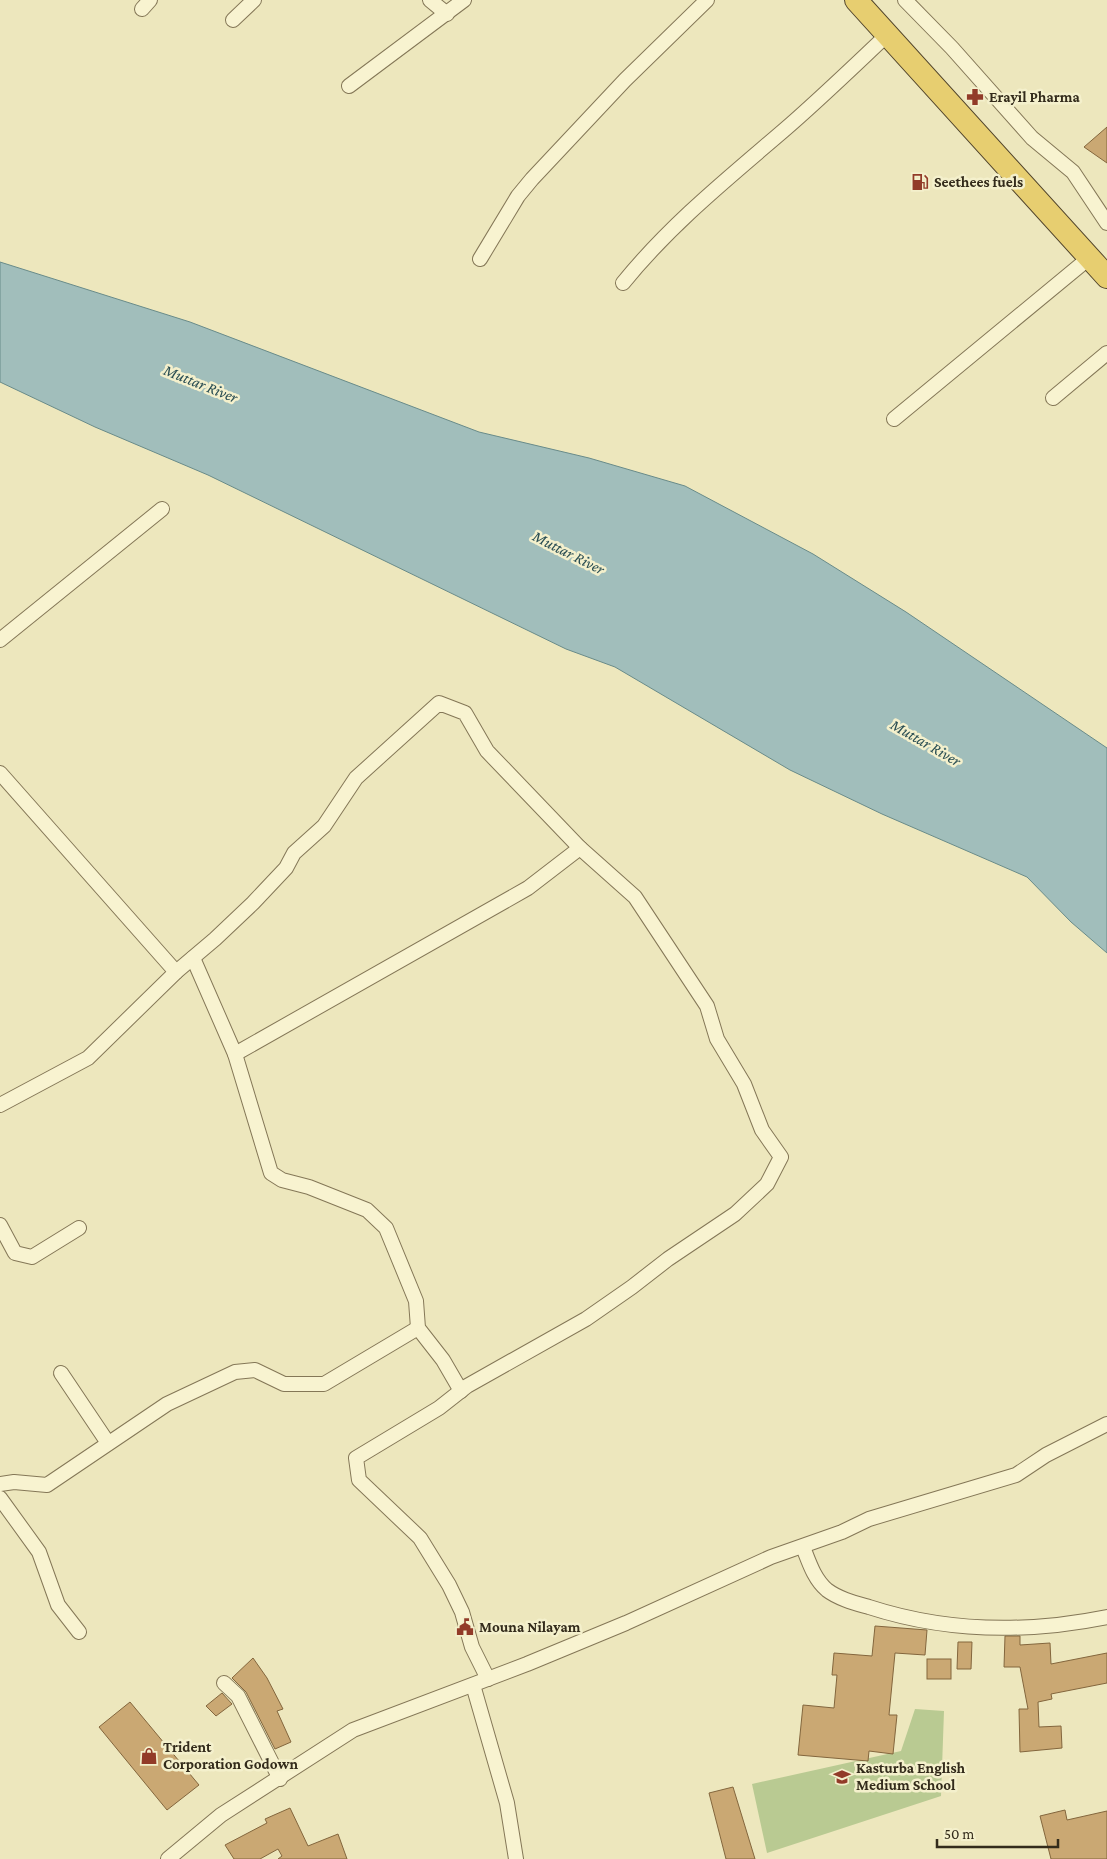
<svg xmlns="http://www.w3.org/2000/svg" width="1107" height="1859" font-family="'Crimson Pro',serif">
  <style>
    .green { fill: #b9ca92 }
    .water { fill: #a1bebb; stroke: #698b89 }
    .building { fill: #caa873; stroke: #83663d }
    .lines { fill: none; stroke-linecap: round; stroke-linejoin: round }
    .minor-casing { stroke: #847757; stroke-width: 16 }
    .trunk-casing { stroke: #51442b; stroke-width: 24 }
    .minor { stroke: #f8f3d0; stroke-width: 14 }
    .trunk { stroke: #e7ce70; stroke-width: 22 }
    .labels { text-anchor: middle; stroke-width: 5; stroke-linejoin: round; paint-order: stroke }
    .poi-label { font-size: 15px; font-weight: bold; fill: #332b1b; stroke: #f4f0cc; text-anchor: start }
    .water-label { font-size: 16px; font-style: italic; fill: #2a4e53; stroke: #f4f0cc }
  </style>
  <rect width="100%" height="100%" fill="#ede7bd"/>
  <polygon class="green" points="915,1709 944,1711 941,1796 767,1853 752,1784 901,1751"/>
  <polygon class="water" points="0,262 190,322 479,432 589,458 685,486 813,554 906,612 1107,748 1107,953 1071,922 1027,877 882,814 790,770 615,667 566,649 208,475 95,427 0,382"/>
  <g class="building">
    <polygon points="1107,127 1107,163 1084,147"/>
    <polygon points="875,1626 927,1630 925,1655 895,1653 889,1715 897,1715 893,1754 869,1751 868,1761 798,1755 803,1705 834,1708 837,1675 832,1675 834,1653 872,1656"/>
    <polygon points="1005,1636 1020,1636 1020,1645 1050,1643 1051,1664 1107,1653 1107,1683 1051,1694 1052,1699 1038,1702 1039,1727 1061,1726 1062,1748 1020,1752 1019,1709 1028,1709 1020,1667 1004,1667"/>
    <polygon points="958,1642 972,1642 971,1669 957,1669"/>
    <polygon points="253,1658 267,1678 283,1709 277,1711 291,1742 275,1749 246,1692 232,1678"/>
    <rect x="927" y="1659" width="24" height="20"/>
    <polygon points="222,1693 232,1704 216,1716 206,1706"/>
    <polygon points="130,1702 199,1785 167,1810 99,1727"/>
    <polygon points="733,1787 755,1859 726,1859 709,1793"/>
    <polygon points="290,1808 308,1846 338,1834 347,1859 278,1859 282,1856 278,1849 260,1859 234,1859 225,1845 267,1823 265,1819"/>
    <polygon points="1065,1810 1067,1820 1107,1811 1107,1859 1051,1859 1040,1816"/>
  </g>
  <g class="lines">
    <g class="minor-casing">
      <g id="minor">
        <polyline points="430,0 447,14"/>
        <polyline points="905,0 952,48 1032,138 1073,172 1107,223"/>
        <polyline points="142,9 150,0"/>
        <polyline points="233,20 254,0"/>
        <polyline points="349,86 464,0"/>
        <polyline points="480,259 518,196 532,179 625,80 707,0"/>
        <path d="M623,283C670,225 727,179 783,131C819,100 853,67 887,35"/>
        <polyline points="1053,398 1107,353"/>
        <polyline points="894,419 1089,258"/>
        <polyline points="0,640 162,509"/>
        <polyline points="0,773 176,972"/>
        <polyline points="193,958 235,1054 271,1173 282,1180 309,1187 367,1210 386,1228 416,1301 418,1328 443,1360 461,1391"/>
        <polyline points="235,1054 528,888 580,848"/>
        <polyline points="0,1105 88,1058 176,972 215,939 253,903 286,868 294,853 324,826 356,778 439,703 465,713 487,751 580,848 635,897 707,1006 717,1039 744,1084 762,1130 781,1157 767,1184 735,1214 668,1259 632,1287 586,1319 467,1386 439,1408 356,1458 359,1480 420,1538 449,1585 462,1612 472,1647 488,1679"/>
        <polyline points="0,1225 15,1253 32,1257 79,1228"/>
        <polyline points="61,1373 108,1443"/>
        <polyline points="0,1484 14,1482 47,1485 167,1404 235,1372 255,1370 284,1384 324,1384 418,1328"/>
        <polyline points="0,1498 39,1552 58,1605 79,1632"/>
        <path d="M803,1547C809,1562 814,1579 827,1590C839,1599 855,1603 869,1607C946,1632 1028,1633 1107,1617"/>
        <polyline points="224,1683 238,1696 280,1779"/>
        <polyline points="473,1685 507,1803 516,1859"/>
        <polyline points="168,1859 221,1815 353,1730 527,1664 626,1623 771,1557 842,1532 869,1519 1016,1475 1046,1455 1107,1424"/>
      </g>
    </g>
    <g class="trunk-casing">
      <polyline id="trunk" points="856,0 1107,277"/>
    </g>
    <use href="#minor" class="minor"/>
    <use href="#trunk" class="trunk"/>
  </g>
  <defs>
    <g id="pharmacy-bare" transform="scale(1.35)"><path d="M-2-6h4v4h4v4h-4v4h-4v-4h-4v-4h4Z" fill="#923b28" stroke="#f4f0cc" stroke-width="2.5" paint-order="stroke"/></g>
    <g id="fuel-bare" transform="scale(1.35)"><path d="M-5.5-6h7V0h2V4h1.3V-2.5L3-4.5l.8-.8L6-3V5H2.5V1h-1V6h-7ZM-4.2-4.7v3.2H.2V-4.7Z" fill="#923b28" stroke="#f4f0cc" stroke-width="2.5" paint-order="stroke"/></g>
    <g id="civic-bare" transform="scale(1.35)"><path d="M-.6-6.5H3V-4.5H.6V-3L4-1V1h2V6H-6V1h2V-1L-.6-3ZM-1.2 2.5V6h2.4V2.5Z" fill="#923b28" stroke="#f4f0cc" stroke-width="2.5" paint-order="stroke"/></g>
    <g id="shop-bare" transform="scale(1.35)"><path d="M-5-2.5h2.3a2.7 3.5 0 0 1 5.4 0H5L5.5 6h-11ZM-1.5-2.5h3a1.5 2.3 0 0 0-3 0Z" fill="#923b28" stroke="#f4f0cc" stroke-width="2.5" paint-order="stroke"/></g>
    <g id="school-bare" transform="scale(1.35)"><path d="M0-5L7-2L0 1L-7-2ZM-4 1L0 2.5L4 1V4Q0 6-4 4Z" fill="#923b28" stroke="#f4f0cc" stroke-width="2.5" paint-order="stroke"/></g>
  </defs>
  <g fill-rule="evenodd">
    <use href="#pharmacy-bare" x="975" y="97"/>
    <use href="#fuel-bare" x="920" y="182"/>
    <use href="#civic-bare" x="465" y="1627"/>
    <use href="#shop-bare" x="149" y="1756"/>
    <use href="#school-bare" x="842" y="1777"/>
  </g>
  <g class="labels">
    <g class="poi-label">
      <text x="989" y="102">Erayil Pharma</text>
      <text x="934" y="187">Seethees fuels</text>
      <text x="479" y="1632">Mouna Nilayam</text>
      <text x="163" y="1752">Trident<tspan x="163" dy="17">Corporation Godown</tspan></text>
      <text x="856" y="1773">Kasturba English<tspan x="856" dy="17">Medium School</tspan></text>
    </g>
    <g class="water-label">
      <text transform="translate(201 383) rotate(22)" y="6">Muttar River</text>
      <text transform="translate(569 552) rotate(27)" y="6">Muttar River</text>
      <text transform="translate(926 742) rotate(30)" y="6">Muttar River</text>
    </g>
  </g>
  <path d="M937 1839v8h121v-8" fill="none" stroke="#332b1b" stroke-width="2.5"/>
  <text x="944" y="1839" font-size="15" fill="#332b1b" stroke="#f4f0cc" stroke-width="4" paint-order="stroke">50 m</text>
</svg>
